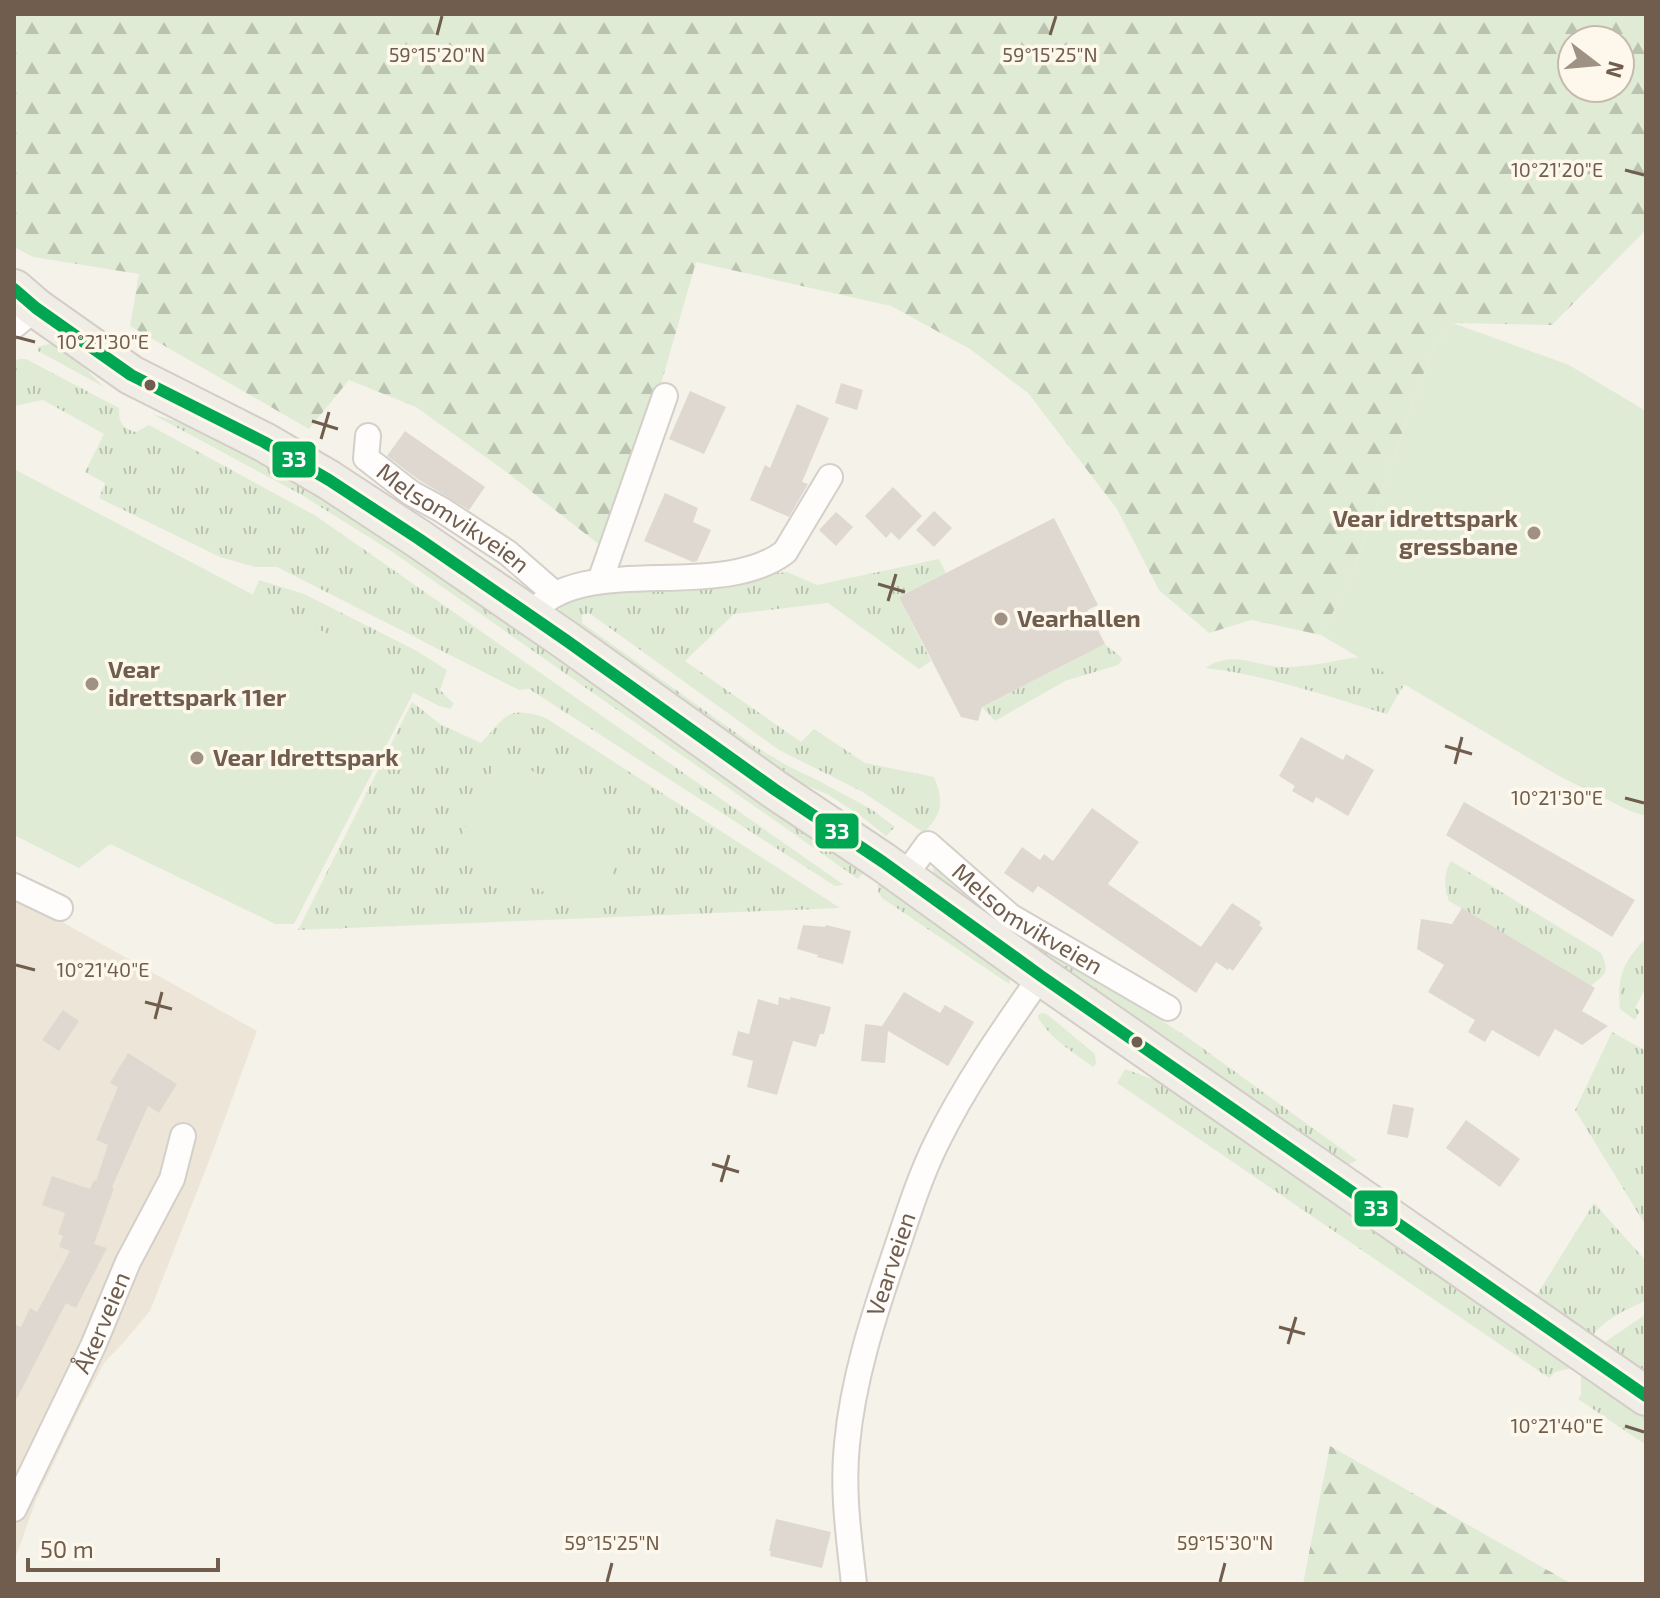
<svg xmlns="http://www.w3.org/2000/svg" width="1660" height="1598" font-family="'Exo 2',sans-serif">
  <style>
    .residential { fill: #ede6d8 }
    .grass { fill: url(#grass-tufts) }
    .forest { fill: url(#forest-firs); fill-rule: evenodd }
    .green { fill: #e0ebd6 }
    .building { fill: #ded8d0 }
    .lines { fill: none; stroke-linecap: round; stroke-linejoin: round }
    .minor-casing { stroke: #d4cfc8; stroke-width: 28 }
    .primary-casing { stroke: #d3cdc7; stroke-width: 42 }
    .minor { stroke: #fefdfc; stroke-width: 24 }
    .primary { stroke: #f0ede6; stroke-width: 38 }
    .bus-1-casing { stroke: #fdf8eb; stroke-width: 18 }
    .bus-1 { stroke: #00a651; stroke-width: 12 }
    .ticks { fill: none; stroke: #705d4d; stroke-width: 3 }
    .bus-dot { fill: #705d4d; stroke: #fdf8eb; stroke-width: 3 }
    .poi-dot { fill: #9f9184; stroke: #fdf8eb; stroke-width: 3 }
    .labels { text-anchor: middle; stroke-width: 7; stroke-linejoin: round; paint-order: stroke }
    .street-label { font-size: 24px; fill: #705d4d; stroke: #fdf8eb }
    .poi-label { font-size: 24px; font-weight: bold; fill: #705d4d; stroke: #fdf8eb; text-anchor: start }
    .ticks-label { font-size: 20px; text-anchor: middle; fill: #705d4d; stroke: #fdf8eb; stroke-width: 7; stroke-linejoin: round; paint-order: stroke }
    .line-badge { stroke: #fdf8eb; stroke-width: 3 }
    .badge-label { font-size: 22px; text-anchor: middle; font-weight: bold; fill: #fff }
  </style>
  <defs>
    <pattern id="grass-tufts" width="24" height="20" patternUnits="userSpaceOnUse" patternTransform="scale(2)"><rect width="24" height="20" fill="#e0ebd6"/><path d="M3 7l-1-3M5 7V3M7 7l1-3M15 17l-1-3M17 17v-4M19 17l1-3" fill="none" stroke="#bac2b0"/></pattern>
    <pattern id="forest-firs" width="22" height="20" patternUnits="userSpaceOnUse" patternTransform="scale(2)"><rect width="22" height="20" fill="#e0ebd6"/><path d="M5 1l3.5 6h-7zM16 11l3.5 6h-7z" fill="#bac2b0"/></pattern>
  </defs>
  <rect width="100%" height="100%" fill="#f5f2ea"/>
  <polygon class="residential" points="14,895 257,1031 211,1156 150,1311 125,1341 104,1363 81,1406 36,1500 14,1562"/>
  <g class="grass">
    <polygon points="52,343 64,348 104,387 38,351 38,347"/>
    <path d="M19,359H26L119,408C119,422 121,428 136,432L149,425L316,516L844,885L835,886L529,689L519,690L277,567H255L220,557L99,498L105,483L85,472L104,434L43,400L14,406V362Z"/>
    <polygon points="152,414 222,436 325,494 864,871 858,879 391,551 300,494"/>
    <path d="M939,559L946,573L899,597L931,661L919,669L828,603L734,614L685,661L801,742L814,729L865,763L934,777C944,803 943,812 924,833L861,791L779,750L589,613L582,615V623L756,747L788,766L819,781L871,809L895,827L886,836L861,816L827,794L788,778L557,618L564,598L624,588L787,572L817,585Z"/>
    <polygon points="259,580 304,594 417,651 447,670 440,690 454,704 450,709 439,706 248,607"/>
    <polygon points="1105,644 1121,657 1122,660 1118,665 1065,681 995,721 982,707"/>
    <path d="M1360,657L1405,683L1387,714C1327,696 1267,675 1205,668C1235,649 1255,667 1285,667C1310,667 1336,660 1360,657Z"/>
    <path d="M412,702L440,724L481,743C507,716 506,705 546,718L840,908L298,930Z"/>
    <path d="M1451,861L1601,953C1610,972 1606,974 1591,986L1449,901C1444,886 1443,874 1451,861Z"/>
    <polygon points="936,865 1029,934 1190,1039 1357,1160 1345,1167 935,883 933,869"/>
    <polygon points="880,880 1007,973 1010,981 1009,984 882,898 878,891 878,882"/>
    <path d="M1646,938V987L1635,1008L1640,1011L1635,1020L1620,1009C1617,976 1623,962 1646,938Z"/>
    <path d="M1042,1013L1047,1014L1095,1054L1096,1064L1093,1067C1073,1052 1051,1039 1038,1018V1015Z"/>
    <polygon points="1612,1032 1646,1051 1646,1226 1575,1110"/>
    <polygon points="1125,1069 1177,1088 1646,1414 1646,1445 1578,1399 1581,1395 1581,1373 1572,1368 1555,1372 1549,1378 1117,1083"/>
    <path d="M1594,1203L1646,1261V1301C1629,1307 1603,1321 1593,1335L1605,1342L1646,1314V1379L1533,1301Z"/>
  </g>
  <g class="forest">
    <path d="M14,14H1646V230L1552,325L1453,323L1434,345L1348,584L1321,635L1251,620L1209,633L1159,590L1117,509L1028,393L970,349L891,306L696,262L649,426L601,546L505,471L416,407L349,380L309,429L130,326L139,274L33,257L14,247ZM1572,40H1620V88H1572Z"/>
    <polygon points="1330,1446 1572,1584 1303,1584"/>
  </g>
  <g class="green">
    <polygon points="1453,323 1569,365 1646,411 1646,816 1630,811 1559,776 1321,635 1348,584 1434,345"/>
    <polygon points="14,469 419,682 294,924 275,924 110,844 79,868 14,835"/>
    <polygon points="499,755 637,821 592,915 455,849"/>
  </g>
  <g class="building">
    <polygon points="841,383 863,390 857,410 835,403"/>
    <polygon points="690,391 726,407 704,454 669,439"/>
    <polygon points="797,404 829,418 802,482 808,484 789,517 750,500 765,465 770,468"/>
    <polygon points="405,431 485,487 469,510 419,480 387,456"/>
    <polygon points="893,487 922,516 899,540 891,532 886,538 865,516"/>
    <polygon points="665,493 698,508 693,522 711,530 697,561 693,562 644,541"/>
    <polygon points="934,511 952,528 934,547 916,530"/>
    <polygon points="836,512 853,527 836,546 819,530"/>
    <polygon points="1054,518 1098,605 1088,610 1105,644 982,707 978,721 961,717 899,597"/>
    <polygon points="1301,737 1343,760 1346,754 1374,770 1348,816 1316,797 1313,803 1292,791 1295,786 1279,776"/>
    <polygon points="1464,802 1635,900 1612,937 1446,835"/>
    <polygon points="1092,808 1139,842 1108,884 1201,947 1232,903 1261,922 1259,925 1263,928 1233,971 1229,968 1228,970 1216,962 1196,993 1038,886 1033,893 1004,873 1022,847 1040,860 1044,854 1053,861"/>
    <polygon points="1462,908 1595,988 1582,1011 1608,1026 1582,1045 1555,1029 1539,1057 1492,1030 1485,1042 1468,1032 1475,1020 1428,992 1444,965 1417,949 1421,919 1452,924"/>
    <polygon points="803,925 825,927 826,925 851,931 843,964 817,957 818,955 797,949"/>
    <polygon points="904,992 940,1013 945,1005 974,1022 948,1066 888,1031 885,1063 861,1061 865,1024 882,1026"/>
    <polygon points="779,997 790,1000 790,997 831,1007 824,1034 820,1034 816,1047 793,1041 777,1095 747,1087 753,1061 732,1055 738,1031 749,1034 758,999 778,1005"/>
    <polygon points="63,1010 79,1021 59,1051 42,1040"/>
    <polygon points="128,1053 177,1084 159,1113 148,1106 112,1187 114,1188 94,1244 107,1248 76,1308 66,1303 14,1404 14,1324 21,1327 30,1308 37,1312 70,1251 59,1247 63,1236 58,1234 65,1213 42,1205 52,1176 90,1189 94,1180 96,1181 108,1145 96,1140 118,1087 110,1083"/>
    <polygon points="1393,1104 1414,1108 1408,1138 1387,1134"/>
    <polygon points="1466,1120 1520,1159 1500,1187 1446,1148"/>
    <polygon points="776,1519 831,1532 822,1568 770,1556 771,1551 769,1551"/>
  </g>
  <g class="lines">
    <g class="minor-casing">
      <g id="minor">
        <polyline points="14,326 36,308"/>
        <path id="s1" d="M368,436L366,458L411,493L442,510L508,553L555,594"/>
        <polyline points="600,581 665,396"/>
        <path d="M531,616C575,550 719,603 785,552L830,477"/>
        <path id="s2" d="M904,877L928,844L1010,916L1168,1008"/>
        <polyline points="14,886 60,908"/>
        <path id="s3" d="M14,1509L93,1346L128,1262L172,1179L183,1136"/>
        <path id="s4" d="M854,1584C849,1538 842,1491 847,1444C853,1379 873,1318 894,1256C907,1218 919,1178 937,1142C966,1083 1004,1029 1041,976"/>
      </g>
    </g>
    <g class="primary-casing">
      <polyline id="primary" points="14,289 36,308 131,375 264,442 329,480 419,539 567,641 774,789 883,862 1041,976 1646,1396"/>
    </g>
    <use href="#minor" class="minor"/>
    <use href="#primary" class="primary"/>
    <g class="bus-1-casing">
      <polyline id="bus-1" points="14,289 36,308 131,375 264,442 329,480 419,539 567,641 774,789 883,862 1041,976 1646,1396"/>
    </g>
    <use href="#bus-1" class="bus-1"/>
  </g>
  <path class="ticks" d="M437,35L442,16M1050,35L1056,16M1625,170L1644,175M16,337L35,342M312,421L338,429M321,439L329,412M878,584L905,592M888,601L896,574M1445,746L1472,754M1455,764L1462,737M1625,798L1644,803M16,965L35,970M145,1002L172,1009M155,1019L162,992M712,1164L739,1172M721,1182L729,1155M1279,1327L1305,1334M1288,1344L1296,1317M1625,1426L1644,1432M607,1582L612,1563M1220,1582L1225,1563"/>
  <g class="bus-dot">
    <circle cx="150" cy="385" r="7"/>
    <circle cx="1137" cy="1042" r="7"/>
  </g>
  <g class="poi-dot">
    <circle cx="1534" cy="533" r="8"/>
    <circle cx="1001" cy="619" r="8"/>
    <circle cx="92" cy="684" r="8"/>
    <circle cx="197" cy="758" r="8"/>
  </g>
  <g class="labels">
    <g class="street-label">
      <text dy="8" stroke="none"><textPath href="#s1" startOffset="128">Melsomvikveien</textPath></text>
      <text dy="8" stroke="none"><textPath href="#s2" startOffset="166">Melsomvikveien</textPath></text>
      <text dy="8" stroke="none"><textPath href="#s4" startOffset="326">Vearveien</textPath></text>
      <text dy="8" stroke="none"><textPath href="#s3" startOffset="206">Åkerveien</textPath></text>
    </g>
    <g class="poi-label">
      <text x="1518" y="527" text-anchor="end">Vear idrettspark<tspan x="1518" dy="28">gressbane</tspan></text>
      <text x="1017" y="627">Vearhallen</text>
      <text x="108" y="678">Vear<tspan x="108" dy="28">idrettspark 11er</tspan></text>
      <text x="213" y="766">Vear Idrettspark</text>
    </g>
  </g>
  <g class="ticks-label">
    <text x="437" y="62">59°15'20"N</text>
    <text x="1050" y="62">59°15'25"N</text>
    <text x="1557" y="177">10°21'20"E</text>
    <text x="103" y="349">10°21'30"E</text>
    <text x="1557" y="805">10°21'30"E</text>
    <text x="103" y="977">10°21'40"E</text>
    <text x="1557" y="1433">10°21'40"E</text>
    <text x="612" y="1550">59°15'25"N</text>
    <text x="1225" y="1550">59°15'30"N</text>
  </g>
  <g class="line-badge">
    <rect x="271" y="440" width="46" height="39" rx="8" fill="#00a651"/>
    <rect x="814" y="812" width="46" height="38" rx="8" fill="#00a651"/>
    <rect x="1353" y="1189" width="46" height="39" rx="8" fill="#00a651"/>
  </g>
  <g class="badge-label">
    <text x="294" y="467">33</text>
    <text x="837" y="839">33</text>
    <text x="1376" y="1216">33</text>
  </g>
  <rect width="1660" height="1598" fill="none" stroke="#705d4d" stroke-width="32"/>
  <g transform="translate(1596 64) rotate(106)"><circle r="38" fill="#fdf8eb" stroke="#c5baac" stroke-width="2"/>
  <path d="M0-6L14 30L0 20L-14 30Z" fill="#9f9184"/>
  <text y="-12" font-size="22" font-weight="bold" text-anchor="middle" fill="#705d4d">N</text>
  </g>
  <path d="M28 1558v12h190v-12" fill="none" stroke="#705d4d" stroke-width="4"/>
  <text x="40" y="1558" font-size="24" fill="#705d4d" stroke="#fdf8eb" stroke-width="6" paint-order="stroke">50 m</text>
</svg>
